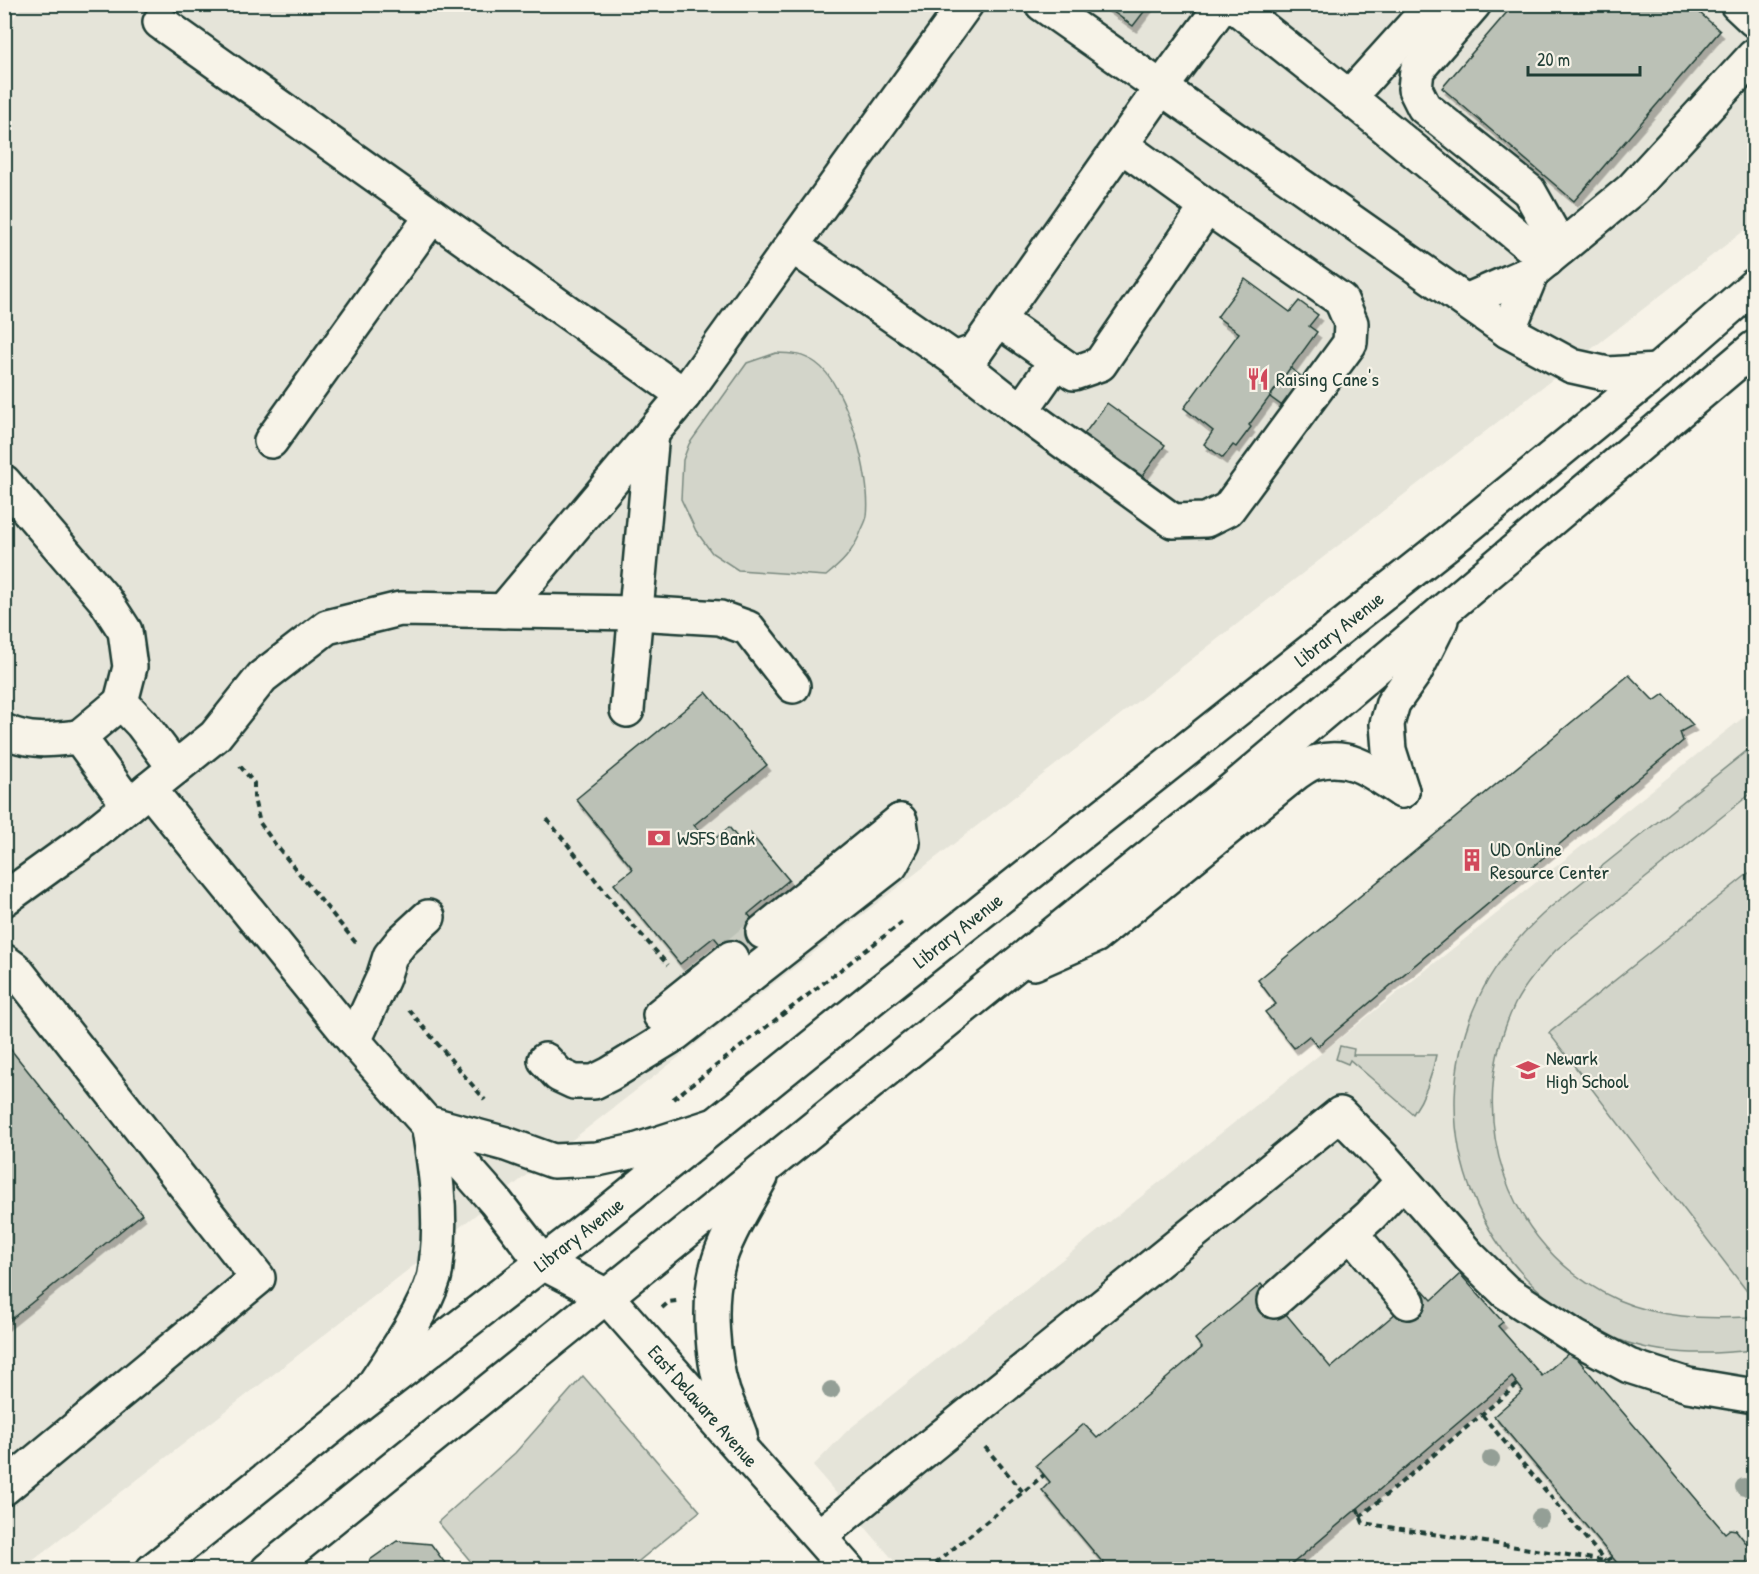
<svg xmlns="http://www.w3.org/2000/svg" width="1759" height="1574" font-family="'Patrick Hand',sans-serif">
  <style>
    .built { fill: #e5e4d9 }
    .green { fill: #d3d5ca; stroke: #79897f; stroke-width: 1.5 }
    .building { fill: #bbc1b6; stroke: #1f3d34; stroke-width: 1.5; filter: url(#shadow) }
    .lines { fill: none; stroke-linecap: round; stroke-linejoin: round }
    .minor-tunnel { stroke: #cccfc4; stroke-width: 33; stroke-dasharray: 33 16; stroke-linecap: butt }
    .minor-casing { stroke: #1f3d34; stroke-width: 38 }
    .major-casing { stroke: #1f3d34; stroke-width: 38 }
    .path { stroke: #1f3d34; stroke-width: 4; stroke-dasharray: 6 4.5; stroke-linecap: butt }
    .minor { stroke: #f7f3e8; stroke-width: 33 }
    .major { stroke: #f7f3e8; stroke-width: 33 }
    .tree { fill: #949f96 }
    .labels { text-anchor: middle; stroke-width: 4.5; stroke-linejoin: round; paint-order: stroke }
    .poi-label { font-size: 20px; fill: #1f3d34; stroke: #f7f3e8; text-anchor: start }
    .street-label { font-size: 20px; fill: #1f3d34; stroke: #f7f3e8 }
  </style>
  <defs>
    <filter id="shadow"><feDropShadow dx="3.5" dy="6" stdDeviation="0" flood-color="#0004"/></filter>
  </defs>
  <rect width="100%" height="100%" fill="#f7f3e8"/>
  <filter id="ink" filterUnits="userSpaceOnUse"><feTurbulence type="fractalNoise" baseFrequency=".0167" numOctaves="2"/><feDisplacementMap in="SourceGraphic" scale="12" xChannelSelector="R" yChannelSelector="G"/><feConvolveMatrix kernelMatrix="1 2 1 2 8 2 1 2 1" color-interpolation-filters="sRGB"/></filter>
  <g filter="url(#ink)">
    <g class="built">
      <polygon points="23,4 1754,5 1754,223 438,1244 413,1266 22,1569 5,1569 4,33"/>
      <polygon points="1754,709 1754,1569 901,1569 813,1466 848,1430"/>
    </g>
    <g class="green">
      <path d="M776,353C791,353 803,354 816,363C847,384 872,479 867,516C866,522 862,528 860,534C851,554 843,562 826,576L738,570L712,553L696,531L681,499L683,460L689,444L747,363Z"/>
      <path d="M1754,745V791L1556,950C1541,966 1525,984 1515,1004C1462,1114 1504,1249 1618,1300C1660,1318 1703,1319 1747,1317L1754,1315V1350C1708,1355 1656,1356 1612,1337C1480,1281 1417,1128 1479,997C1496,961 1522,932 1552,906Z"/>
      <polygon points="1754,869 1754,1284 1746,1290 1549,1033"/>
      <path d="M1340,1046L1354,1049L1353,1055H1436C1432,1077 1426,1095 1413,1114L1350,1060L1348,1064L1336,1059Z"/>
      <polygon points="583,1376 700,1511 629,1569 477,1569 438,1522 515,1453"/>
    </g>
    <g class="building">
      <polygon points="1102,4 1150,4 1133,26"/>
      <polygon points="1514,4 1690,4 1720,31 1574,201 1442,88"/>
      <polygon points="1245,279 1290,312 1299,301 1318,315 1309,326 1317,332 1249,425 1251,427 1236,447 1233,445 1223,458 1204,444 1213,431 1184,408 1239,333 1217,317"/>
      <polygon points="1290,368 1313,385 1292,413 1270,397"/>
      <polygon points="1107,403 1165,445 1132,490 1074,448"/>
      <polygon points="1629,675 1654,701 1664,694 1693,725 1680,732 1683,741 1318,1046 1309,1036 1294,1048 1265,1012 1276,1004 1258,980"/>
      <polygon points="706,692 767,765 694,825 710,843 729,827 740,841 750,833 789,880 748,914 771,941 739,967 714,937 680,964 614,884 633,869 576,799"/>
      <polygon points="4,1041 142,1214 4,1325"/>
      <polygon points="1460,1274 1503,1322 1498,1326 1542,1376 1571,1351 1725,1533 1730,1529 1736,1530 1753,1552 1752,1558 1748,1563 1754,1570 1623,1570 1494,1416 1523,1391 1512,1377 1285,1570 1109,1570 1042,1490 1050,1482 1036,1465 1084,1424 1097,1438 1202,1348 1195,1339 1261,1284 1331,1368 1423,1290 1432,1300"/>
      <polygon points="397,1541 431,1544 450,1570 369,1570 370,1560"/>
    </g>
    <g class="lines">
      <polyline class="minor-tunnel" points="731,958 763,932"/>
      <g class="minor-casing">
        <g id="minor">
          <polyline points="1042,4 1508,331 1572,366 1608,374 1657,371"/>
          <polyline points="1232,4 1349,97 1547,260"/>
          <polyline points="1474,4 1417,70 1415,89 1424,107 1529,191 1561,248"/>
          <polyline points="1737,4 1754,20"/>
          <polyline points="160,22 684,395"/>
          <polyline points="1349,97 1433,4"/>
          <polyline points="792,246 955,359 1021,411 1173,521 1206,520 1228,509 1350,343 1351,323 1341,300 1207,207"/>
          <polyline points="1466,301 1532,272 1632,189 1754,56"/>
          <polyline points="998,320 1074,373 1100,364 1207,207 1121,145"/>
          <polyline points="1508,331 1532,272"/>
          <polyline points="955,359 976,351 1161,88 1223,4"/>
          <polyline points="1021,411 1056,361"/>
          <polyline points="271,441 432,216"/>
          <polyline points="4,482 105,600 125,631 130,667 121,702 142,724 175,768"/>
          <polyline points="503,611 684,395 966,4"/>
          <polyline points="627,710 652,433"/>
          <path d="M4,731C31,743 51,740 79,737L129,805"/>
          <polyline points="79,737 121,702"/>
          <polyline points="149,789 354,1041 495,1201 543,1263"/>
          <polyline points="4,899 87,839 215,736 262,677 327,627 400,609 636,613 720,618 748,628 793,686"/>
          <polyline points="763,932 900,821"/>
          <polyline points="4,961 15,969 258,1278 4,1488"/>
          <polyline points="660,1015 731,958"/>
          <polyline points="354,1041 383,978 390,956 402,941 428,917"/>
          <polyline points="545,1060 559,1075 574,1082 594,1082 610,1074 675,1034 891,865 903,843 900,821"/>
          <polyline points="1351,1233 1408,1302"/>
          <polyline points="1274,1301 1370,1216 1403,1181"/>
          <path d="M365,1398C387,1364 422,1317 434,1278C436,1271 436,1263 437,1256C442,1211 435,1166 428,1123L506,1144L553,1161L597,1159L635,1151L715,1125"/>
          <polyline points="819,1536 1340,1114 1386,1161 1469,1256 1506,1292 1575,1337 1629,1366 1688,1385 1754,1396"/>
        </g>
      </g>
      <g class="major-casing">
        <g id="major">
          <polyline points="1402,791 1389,750 1387,724 1393,703 1415,672 1441,620"/>
          <path d="M1034,963L1095,936L1296,773C1302,769 1310,763 1317,762C1352,753 1375,774 1402,791"/>
          <path id="s1" d="M543,1263L605,1295L848,1570"/>
          <path d="M740,1435C735,1421 728,1406 723,1392C712,1357 708,1304 717,1268C723,1240 747,1203 761,1177"/>
          <path id="s2" d="M153,1570L361,1403L598,1220L875,996L1445,545L1657,371L1754,286"/>
          <polyline points="268,1570 1233,789 1754,348"/>
        </g>
      </g>
      <g class="path">
        <polyline points="240,766 254,783 254,799 260,823 275,844 356,943"/>
        <polyline points="547,819 618,908 668,965"/>
        <polyline points="409,1010 485,1100"/>
        <polyline points="673,1099 905,920"/>
        <polyline points="662,1308 669,1302 677,1301"/>
        <polyline points="1482,1415 1605,1561"/>
        <polyline points="985,1447 1023,1492"/>
        <polyline points="1357,1508 1363,1523 1606,1561 1613,1557"/>
        <polyline points="1360,1517 1518,1384"/>
        <polyline points="927,1570 1044,1475"/>
      </g>
      <use href="#minor" class="minor"/>
      <use href="#major" class="major"/>
    </g>
    <g class="tree">
      <circle cx="831" cy="1390" r="9"/>
      <circle cx="1491" cy="1459" r="9"/>
      <circle cx="1744" cy="1487" r="9"/>
      <circle cx="1540" cy="1518" r="9"/>
    </g>
  </g>
  <defs>
    <g id="restaurant-bare" transform="scale(1.8)"><path d="M-5-6h1v4h1v-4h1v4h1v-4h1v5L-1.5 .5V6h-2V.5L-5-1ZM5-6V6H3V1.5H1.5Q1.5-4 5-6Z" fill="#d1495b" stroke="#f7f3e8" stroke-width="2.5" paint-order="stroke"/></g>
    <g id="bank-bare" transform="scale(1.8)"><path d="M-6-4H6V4H-6ZM0-2.3a2.3 2.3 0 1 0 0 4.6a2.3 2.3 0 1 0 0-4.6Z" fill="#d1495b" stroke="#f7f3e8" stroke-width="2.5" paint-order="stroke"/></g>
    <g id="building-bare" transform="scale(1.8)"><path d="M-4-6H4V6H1V3H-1V6H-4ZM-2.5-4.3h1.7v1.8h-1.7ZM.8-4.3h1.7v1.8H.8ZM-2.5-1h1.7V.8h-1.7ZM.8-1h1.7V.8H.8Z" fill="#d1495b" stroke="#f7f3e8" stroke-width="2.5" paint-order="stroke"/></g>
    <g id="school-bare" transform="scale(1.8)"><path d="M0-5L7-2L0 1L-7-2ZM-4 1L0 2.5L4 1V4Q0 6-4 4Z" fill="#d1495b" stroke="#f7f3e8" stroke-width="2.5" paint-order="stroke"/></g>
  </defs>
  <g fill-rule="evenodd">
    <use href="#restaurant-bare" x="1258" y="379"/>
    <use href="#bank-bare" x="659" y="838"/>
    <use href="#building-bare" x="1472" y="860"/>
    <use href="#school-bare" x="1528" y="1070"/>
  </g>
  <g class="labels">
    <g class="poi-label">
      <text x="1276" y="386">Raising Cane's</text>
      <text x="677" y="845">WSFS Bank</text>
      <text x="1490" y="856">UD Online<tspan x="1490" dy="23">Resource Center</tspan></text>
      <text x="1546" y="1065">Newark<tspan x="1546" dy="23">High School</tspan></text>
    </g>
    <g class="street-label">
      <text dy="7" stroke="none"><textPath href="#s2" startOffset="1514">Library Avenue</textPath></text>
      <text dy="7" stroke="none"><textPath href="#s2" startOffset="1028">Library Avenue</textPath></text>
      <text dy="7" stroke="none"><textPath href="#s2" startOffset="542">Library Avenue</textPath></text>
      <text dy="7" stroke="none"><textPath href="#s1" startOffset="218">East Delaware Avenue</textPath></text>
    </g>
  </g>
  <rect width="1759" height="1574" fill="none" stroke="#f7f3e8" stroke-width="24"/>
  <rect x="12" y="12" width="1735" height="1550" fill="none" stroke="#1f3d34" stroke-width="2" filter="url(#ink)"/>
  <path d="M1528 66v9h112v-9" fill="none" stroke="#1f3d34" stroke-width="3"/>
  <text x="1537" y="66" font-size="18" fill="#1f3d34" stroke="#f7f3e8" stroke-width="4.5" paint-order="stroke">20 m</text>
</svg>
